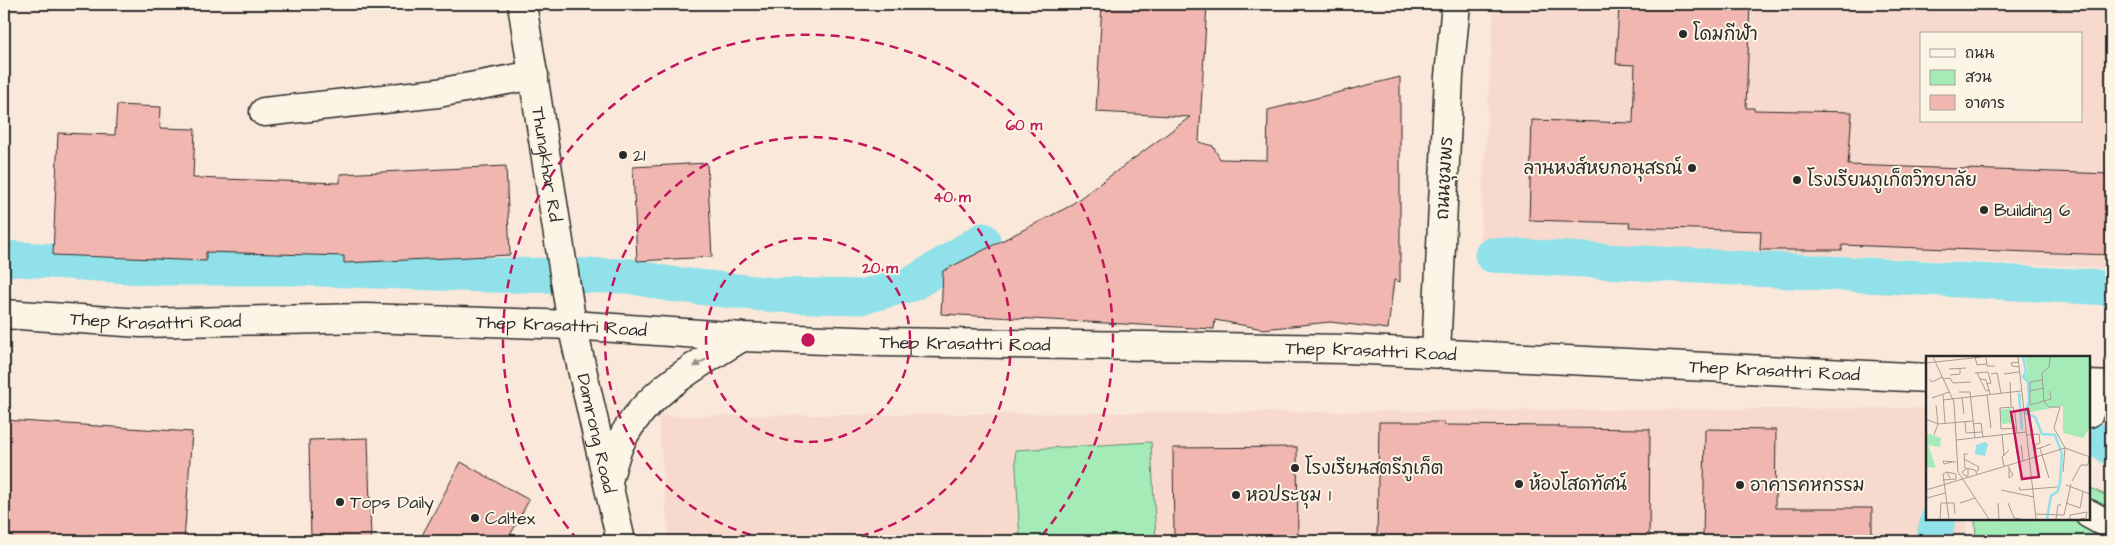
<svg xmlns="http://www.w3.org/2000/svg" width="2115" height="545" font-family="'Architects Daughter','Playpen Sans Thai',sans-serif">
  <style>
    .built { fill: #f7d9cd; fill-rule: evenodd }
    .green { fill: #a4ebb7; stroke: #688b71 }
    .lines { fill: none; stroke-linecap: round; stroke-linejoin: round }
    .canal { stroke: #90e1e9; stroke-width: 35 }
    .building { fill: #f1b6b0; stroke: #2b2b2b }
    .minor-casing { stroke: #2b2b2b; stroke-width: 31 }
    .tertiary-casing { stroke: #2b2b2b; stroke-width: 31 }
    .secondary-casing { stroke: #2b2b2b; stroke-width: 31 }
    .primary-casing { stroke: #2b2b2b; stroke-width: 31 }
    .minor { stroke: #fcf5e5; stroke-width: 28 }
    .tertiary { stroke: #fcf5e5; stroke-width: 28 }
    .secondary { stroke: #fcf5e5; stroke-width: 28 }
    .primary { stroke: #fcf5e5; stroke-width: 28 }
    .oneway { fill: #949088 }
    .ring { fill: none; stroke: #c2185b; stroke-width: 2.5; stroke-dasharray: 9 6 }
    .poi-dot { fill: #2b2b2b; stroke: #fcf5e5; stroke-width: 2 }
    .labels { text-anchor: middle; stroke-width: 4; stroke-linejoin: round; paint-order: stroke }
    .poi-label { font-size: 18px; fill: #2b2b2b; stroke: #fcf5e5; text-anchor: start }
    .street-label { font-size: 18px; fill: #2b2b2b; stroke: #fcf5e5 }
    .inset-river { fill: none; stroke: #90e1e9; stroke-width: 2.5 }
    .inset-road { fill: none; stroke: #a79c94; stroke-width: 1 }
    .view { fill: #c2185b; fill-opacity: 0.15; stroke: #c2185b; stroke-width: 2.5 }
    .inset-edge { fill: none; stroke: #2b2b2b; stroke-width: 2.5 }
    .centre { fill: #c2185b; stroke: #fcf5e5; stroke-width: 2.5 }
    .ring-label { font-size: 15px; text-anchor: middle; font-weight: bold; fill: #c2185b; stroke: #fcf5e5; stroke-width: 4; stroke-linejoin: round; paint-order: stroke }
  </style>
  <rect width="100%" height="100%" fill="#fae8da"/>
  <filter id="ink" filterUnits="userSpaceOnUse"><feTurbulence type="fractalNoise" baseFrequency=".02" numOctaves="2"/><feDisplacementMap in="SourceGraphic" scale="10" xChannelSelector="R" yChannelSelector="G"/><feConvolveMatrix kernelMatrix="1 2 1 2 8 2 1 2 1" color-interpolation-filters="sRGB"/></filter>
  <g filter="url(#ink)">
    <g class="built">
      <path d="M1494,4H2111V268L1480,239ZM1921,34H2081V121H1921Z"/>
      <polygon points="1927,408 1928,519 1966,519 1968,541 669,541 658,416"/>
    </g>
    <g class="green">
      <polygon points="1932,4 2111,4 2111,10"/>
      <polygon points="1151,442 1156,541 1020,541 1015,450"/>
      <polygon points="2089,487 2111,498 2111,541 1976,541 1975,519 2089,519"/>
    </g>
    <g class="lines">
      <g class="canal">
        <polyline points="1492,255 2111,288"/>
        <polyline points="4,258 160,268 293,268 491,275 630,276 669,284 774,295 861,297 912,284 983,240"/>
        <polyline points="2089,439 2104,442 2111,448"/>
        <polyline points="1933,541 1938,519"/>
      </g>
    </g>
    <g class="building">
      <polygon points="1102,4 1207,4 1199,142 1213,146 1220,159 1267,160 1268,110 1400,77 1400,282 1394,280 1388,329 1330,322 1263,329 1215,320 1214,329 941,314 943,271 1068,207 1190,117 1096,112"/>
      <polygon points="1619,4 1750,4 1746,108 1754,108 1754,110 1852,112 1848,165 2111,174 2111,255 1842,245 1842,250 1760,250 1761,231 1629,227 1630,223 1529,220 1532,120 1633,123 1635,65 1616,64"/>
      <polygon points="117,105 161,107 160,128 195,129 193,178 340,183 340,174 506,166 510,255 344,263 344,256 206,252 206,261 53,255 58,133 115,135"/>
      <polygon points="707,163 712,257 637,261 633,167"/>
      <polygon points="4,420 192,432 184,541 4,541"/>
      <polygon points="1379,422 1444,422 1444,425 1559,426 1559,428 1650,429 1649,541 1377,541"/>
      <polygon points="1705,429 1776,430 1775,508 1872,508 1872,541 1703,541"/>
      <polygon points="368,438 371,541 311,541 309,440"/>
      <polygon points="1297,447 1298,541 1174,541 1173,448"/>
      <polygon points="461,462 529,500 507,541 419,541"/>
    </g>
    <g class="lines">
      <g class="minor-casing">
        <g id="minor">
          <polyline points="264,112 438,93 534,75"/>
          <polyline points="1436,353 1449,76 1456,4"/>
          <polyline points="2089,413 2101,386"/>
          <polyline points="2089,514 2111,526"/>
        </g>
      </g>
      <g class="tertiary-casing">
        <g id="tertiary">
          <path id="s1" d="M572,325L621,541"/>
        </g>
      </g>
      <g class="secondary-casing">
        <g id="secondary">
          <path id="s2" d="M522,4L572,325"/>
        </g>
      </g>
      <g class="primary-casing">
        <g id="primary">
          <path id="s3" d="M4,314L141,323L366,318L572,325L742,337L882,342L1347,349L1928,378"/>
          <polyline points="2089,385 2111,386"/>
          <path d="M608,481C611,470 614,458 618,448C638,397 698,364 742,337"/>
        </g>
      </g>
      <use href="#minor" class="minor"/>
      <use href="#tertiary" class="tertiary"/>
      <use href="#secondary" class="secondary"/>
      <use href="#primary" class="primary"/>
    </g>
    <defs><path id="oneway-solid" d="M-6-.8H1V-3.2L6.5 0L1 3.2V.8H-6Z" transform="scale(1.25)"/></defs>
    <use class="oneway" href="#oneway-solid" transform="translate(700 363) rotate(149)"/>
  </g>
  <g class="ring">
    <circle cx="808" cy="340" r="102"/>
    <path d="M780 541A203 203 0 1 1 836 541"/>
    <path d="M578 540A305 305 0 1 1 1038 540"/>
  </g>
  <g class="poi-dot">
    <circle cx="1683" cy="34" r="5"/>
    <circle cx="623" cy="155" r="5"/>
    <circle cx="1692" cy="168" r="5"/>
    <circle cx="1797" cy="180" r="5"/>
    <circle cx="1984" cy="210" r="5"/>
    <circle cx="1295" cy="468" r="5"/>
    <circle cx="1519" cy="484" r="5"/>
    <circle cx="1740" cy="485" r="5"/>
    <circle cx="1236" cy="495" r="5"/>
    <circle cx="340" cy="502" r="5"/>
    <circle cx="475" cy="518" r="5"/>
  </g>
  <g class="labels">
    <g class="poi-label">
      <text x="1693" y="40">โดมกีฬา</text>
      <text x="633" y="161">21</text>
      <text x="1682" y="174" text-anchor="end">ลานหงส์หยกอนุสรณ์</text>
      <text x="1807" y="186">โรงเรียนภูเก็ตวิทยาลัย</text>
      <text x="1994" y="216">Building 6</text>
      <text x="1305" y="474">โรงเรียนสตรีภูเก็ต</text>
      <text x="1529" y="490">ห้องโสดทัศน์</text>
      <text x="1750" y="491">อาคารคหกรรม</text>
      <text x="1246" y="501">หอประชุม 1</text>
      <text x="350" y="508">Tops Daily</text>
      <text x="485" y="524">Caltex</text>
    </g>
    <g class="street-label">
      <text dy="6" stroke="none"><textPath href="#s2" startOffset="162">Thungkhar Rd</textPath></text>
      <text transform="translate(1444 178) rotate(-87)" y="6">ถนนชุมพร</text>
      <text dy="6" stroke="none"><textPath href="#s3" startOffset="152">Thep Krasattri Road</textPath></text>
      <text dy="6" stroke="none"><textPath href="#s3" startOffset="558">Thep Krasattri Road</textPath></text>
      <text dy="6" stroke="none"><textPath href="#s3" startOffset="962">Thep Krasattri Road</textPath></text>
      <text dy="6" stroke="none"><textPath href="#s3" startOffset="1368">Thep Krasattri Road</textPath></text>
      <text dy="6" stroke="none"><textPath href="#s3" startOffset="1772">Thep Krasattri Road</textPath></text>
      <text dy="6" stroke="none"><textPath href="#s1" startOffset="111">Damrong Road</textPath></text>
    </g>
  </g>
  <g transform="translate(1926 356)">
    <rect width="164" height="164" fill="#fae8da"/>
    <path d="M99,1H164V71L157,82L137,77V50L100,57L104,44L103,25L98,22L102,15ZM85,52L87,67L76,68L74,54ZM0,77L15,82L14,91L2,89L10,112L0,111Z" fill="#a4ebb7"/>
    <path d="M59,86L62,88L59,100L49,98L50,89Z" fill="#90e1e9"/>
    <path class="inset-river" d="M97,1L100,15L97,21L102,26L103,45L99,57L109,61L116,78L129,79L136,98L134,126L132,135L125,140L121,163M93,37L96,74"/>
    <path class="inset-road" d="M7,1L28,46L32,116L63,163M49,1L51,9L60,8M60,1L61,10H69M92,1L110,163M124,1L123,11L116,17L118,46L123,51H134L128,72L139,92L137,116M0,7L56,1M93,11L86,10L85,7L93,6M23,13L40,12M49,17L62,16L65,27L61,28M51,17L60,35L64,34M65,18L71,17L75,37M78,18L93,16M24,19L34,18V12M3,23L6,26L16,21M17,23L24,22L27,27L45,26M54,23L60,24L64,38M117,24L104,26V49L125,43L124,35M84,26L85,50M103,35L118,32M33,36H44L49,82M17,39L19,67M61,39L65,72M6,42L23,36M36,42L38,58M17,44L95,35M0,63L12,68L47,65M39,65L40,77L56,76M47,68L55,67L57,81M90,72L75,73L74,52L87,51L89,58L91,77M76,78L78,100M8,79L12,68L10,49M101,79L113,78L114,87L109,89L110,93L114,92M30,84L100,76M95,89L97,105M90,91L93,106M42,98H38L39,112L49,114L51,118M38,103L53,111L51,116M103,103L139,92L164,101M26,106L18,108L17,105L30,106M78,110L76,101L83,94M83,110V122L87,119L83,112M40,113L36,116L39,120H42V113M123,122L114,92L125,88M17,124L30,123V118L21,116M146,125L155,109H162L163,101M140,129L164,138M93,131L94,134L131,131M0,134L103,103M75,134L108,141M1,142L19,137M34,147L49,142M72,147L73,163M82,147L88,162L95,163M140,147L154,152L157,136M110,158L138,159L145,128M14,163L15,147H28L29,158M23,163L17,118L21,116L24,122M130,163L132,149H135M144,163V159L161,156L160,162L154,163"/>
    <path class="view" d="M102,53L113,121L96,123L85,56Z"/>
    <rect width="164" height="164" class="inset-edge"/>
  </g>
  <circle cx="808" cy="340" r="8" class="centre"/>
  <g class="ring-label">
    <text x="1024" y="130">60 m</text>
    <text x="952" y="202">40 m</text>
    <text x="880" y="273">20 m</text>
  </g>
  <rect width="2115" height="545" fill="none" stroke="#fcf5e5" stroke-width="20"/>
  <rect x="10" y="10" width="2095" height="525" fill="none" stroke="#2b2b2b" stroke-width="2" filter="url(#ink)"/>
  <rect x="1920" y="32" width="162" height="90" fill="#fcf5e5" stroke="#a8a49b"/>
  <rect x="1930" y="49" width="25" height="8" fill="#fcf5e5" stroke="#a8a49b"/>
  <text x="1965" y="58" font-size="15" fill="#2b2b2b">ถนน</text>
  <rect x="1930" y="70" width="25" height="15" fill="#a4ebb7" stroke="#a8a49b"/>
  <text x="1965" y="82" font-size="15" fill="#2b2b2b">สวน</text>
  <rect x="1930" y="95" width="25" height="15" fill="#f1b6b0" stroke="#a8a49b"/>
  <text x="1965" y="108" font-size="15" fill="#2b2b2b">อาคาร</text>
</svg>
